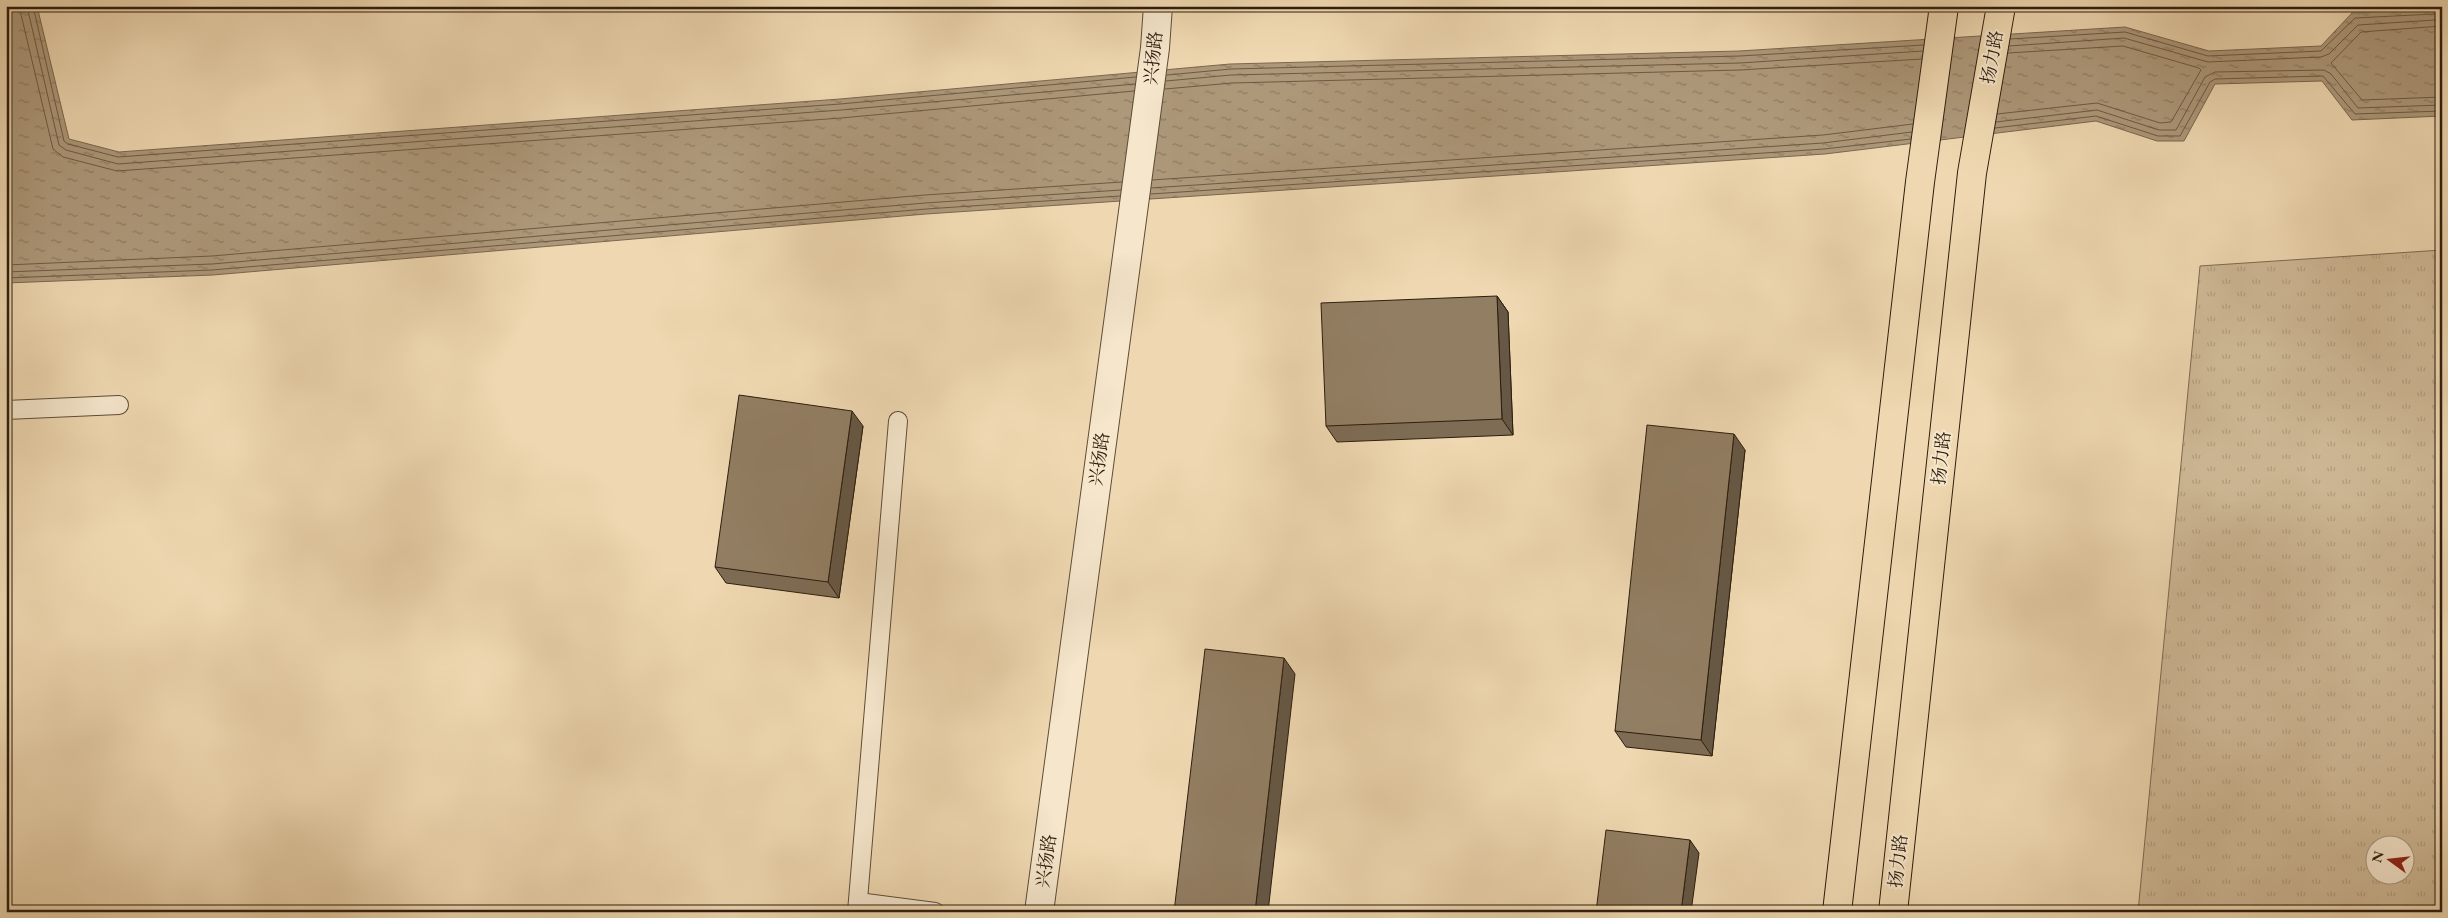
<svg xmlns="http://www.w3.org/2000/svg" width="2448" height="918" font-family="'EB Garamond','Noto Serif SC',serif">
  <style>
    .grass { fill: url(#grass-tufts); stroke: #7e6a52; fill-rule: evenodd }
    .water { fill: url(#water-ripples); stroke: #7a674f }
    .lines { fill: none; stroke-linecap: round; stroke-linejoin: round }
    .shore { stroke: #6d5a44; stroke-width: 1 }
    .service-casing { stroke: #5e4c37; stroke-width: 20 }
    .tertiary-casing { stroke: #5e4c37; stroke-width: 30 }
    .trunk-casing { stroke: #2d1d0e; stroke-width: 30 }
    .service { stroke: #f5e6cc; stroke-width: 18 }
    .tertiary { stroke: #f5e6cc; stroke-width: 28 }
    .trunk { stroke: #efd8b1; stroke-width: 28 }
    .wall { fill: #7e6c55; stroke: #2d1d0e }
    .shaded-wall { fill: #665845; stroke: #2d1d0e }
    .building { fill: #927e63; stroke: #2d1d0e }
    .labels { text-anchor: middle; stroke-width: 4; stroke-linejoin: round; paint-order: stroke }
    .street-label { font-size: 18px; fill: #2d1d0e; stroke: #f5e6cc }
  </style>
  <defs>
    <pattern id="grass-tufts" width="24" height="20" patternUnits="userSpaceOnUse" patternTransform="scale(1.25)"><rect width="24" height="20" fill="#ceb895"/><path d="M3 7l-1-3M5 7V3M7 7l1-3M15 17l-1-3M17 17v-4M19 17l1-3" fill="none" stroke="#b19e7f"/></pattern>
    <pattern id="water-ripples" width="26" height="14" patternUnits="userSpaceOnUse" patternTransform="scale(1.25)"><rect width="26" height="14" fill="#ad987a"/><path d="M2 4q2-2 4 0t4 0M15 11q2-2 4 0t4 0" fill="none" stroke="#8d7b62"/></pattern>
  </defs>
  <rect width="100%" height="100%" fill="#efd8b1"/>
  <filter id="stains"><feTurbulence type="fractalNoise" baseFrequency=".004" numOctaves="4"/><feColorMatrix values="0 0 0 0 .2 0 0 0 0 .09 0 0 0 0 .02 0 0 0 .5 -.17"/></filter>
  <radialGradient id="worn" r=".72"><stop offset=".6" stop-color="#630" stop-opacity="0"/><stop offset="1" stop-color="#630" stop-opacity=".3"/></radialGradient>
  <path class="grass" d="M2442,250V912H2138L2200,266ZM2376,846H2406V876H2376Z"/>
  <polygon class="water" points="6,6 37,6 69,139 119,152 840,99 1230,64 1739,51 2125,27 2209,51 2321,46 2352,13 2442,8 2442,116 2352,120 2322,81 2215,84 2184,141 2157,141 2096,121 1825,154 926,214 213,275 6,283"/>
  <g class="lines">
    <g class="shore">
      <polyline points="19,6 53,149 63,157 117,171 841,118 1134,91"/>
      <polyline points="27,6 59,145 66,150 118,164 841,110 1135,84"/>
      <polyline points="33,6 64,141 68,144 118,157 840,104 1136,77"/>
      <polyline points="2442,26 2361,32 2331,63 2362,100 2442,97"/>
      <polyline points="2010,39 2125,32 2208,56 2321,51 2355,18 2434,14 2438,11 2440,6"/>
      <polyline points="2009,46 2124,38 2208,62 2321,57 2329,54 2358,25 2435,20 2442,17"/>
      <polyline points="1167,75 1231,69 1740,56 1924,45"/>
      <polyline points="1166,81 1231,75 1740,63 1923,51"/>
      <polyline points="1165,89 1232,83 1740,70 1922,59"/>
      <polyline points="1997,114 2097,103 2160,123 2171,122 2201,70 2199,68 2123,46 2008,53"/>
      <polyline points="1996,122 2097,110 2159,130 2176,130 2205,77 2215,72 2324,70 2331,74 2358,108 2442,105"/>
      <polyline points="1995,128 2096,116 2158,136 2180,136 2210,82 2215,79 2323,76 2355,114 2442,111"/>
      <polyline points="1152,180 1823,135 1913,124"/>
      <polyline points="1151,188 1823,143 1912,132"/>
      <polyline points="1151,194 1824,149 1911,139"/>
      <polyline points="6,265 212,256 925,195 1122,182"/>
      <polyline points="6,272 212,264 925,203 1121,190"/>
      <polyline points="6,278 212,270 926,209 1120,196"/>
    </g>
    <g class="service-casing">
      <g id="service">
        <polyline points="6,410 119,405"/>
        <polyline points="858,902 935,912"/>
        <polyline points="857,912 898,421"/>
      </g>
    </g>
    <g class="tertiary-casing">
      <polyline id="tertiary" points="1039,912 1155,48 1158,6"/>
    </g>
    <g class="trunk-casing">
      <g id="trunk">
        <polyline points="1837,912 1920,182 1944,6"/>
        <polyline points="1893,912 1972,173 2001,6"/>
      </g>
    </g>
    <use href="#service" class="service"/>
    <use href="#tertiary" class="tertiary"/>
    <use href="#trunk" class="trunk"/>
  </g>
  <g class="wall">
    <polygon points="1497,296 1508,312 1513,435 1337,442 1326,426"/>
    <polygon points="863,426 839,598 726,583 715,567"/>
    <polygon points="1745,450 1712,756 1626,747 1615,731"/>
  </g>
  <g class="shaded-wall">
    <polygon points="1497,296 1508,312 1513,435 1502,419"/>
    <polygon points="852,411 863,426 839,598 828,582"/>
    <polygon points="1734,434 1745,450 1712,756 1701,740"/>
    <polygon points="1284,658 1295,674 1268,912 1255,912"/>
    <polygon points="1690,840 1699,853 1691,912 1681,912"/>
  </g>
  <g class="building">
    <polygon points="1497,296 1502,419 1326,426 1321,303"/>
    <polygon points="739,395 852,411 828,582 715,567"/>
    <polygon points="1647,425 1734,434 1701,740 1615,731"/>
    <polygon points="1205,649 1284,658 1255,912 1174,912"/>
    <polygon points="1606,830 1690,840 1681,912 1596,912"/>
  </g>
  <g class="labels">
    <g class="street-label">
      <text transform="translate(1992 57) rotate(-80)" y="6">扬力路</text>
      <text transform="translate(1153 58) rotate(-84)" y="6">兴扬路</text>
      <text transform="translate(1941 458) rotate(-84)" y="6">扬力路</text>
      <text transform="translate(1099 459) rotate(-82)" y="6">兴扬路</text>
      <text transform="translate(1046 861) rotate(-82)" y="6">兴扬路</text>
      <text transform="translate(1898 861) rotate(-84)" y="6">扬力路</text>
    </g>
  </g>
  <rect width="2448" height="918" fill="none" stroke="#efd8b1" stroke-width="25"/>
  <rect x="8" y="8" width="2433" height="903" fill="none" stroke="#2d1d0e" stroke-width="2.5"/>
  <rect x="12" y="12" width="2423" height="893" fill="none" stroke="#2d1d0e"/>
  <g transform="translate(2390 860) rotate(285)"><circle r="24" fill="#f5e6cc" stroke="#a59680"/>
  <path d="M0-4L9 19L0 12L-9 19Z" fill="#8f2418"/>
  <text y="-8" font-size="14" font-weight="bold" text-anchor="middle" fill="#2d1d0e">N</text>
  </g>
  <rect width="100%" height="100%" filter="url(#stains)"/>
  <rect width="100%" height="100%" fill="url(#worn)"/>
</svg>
